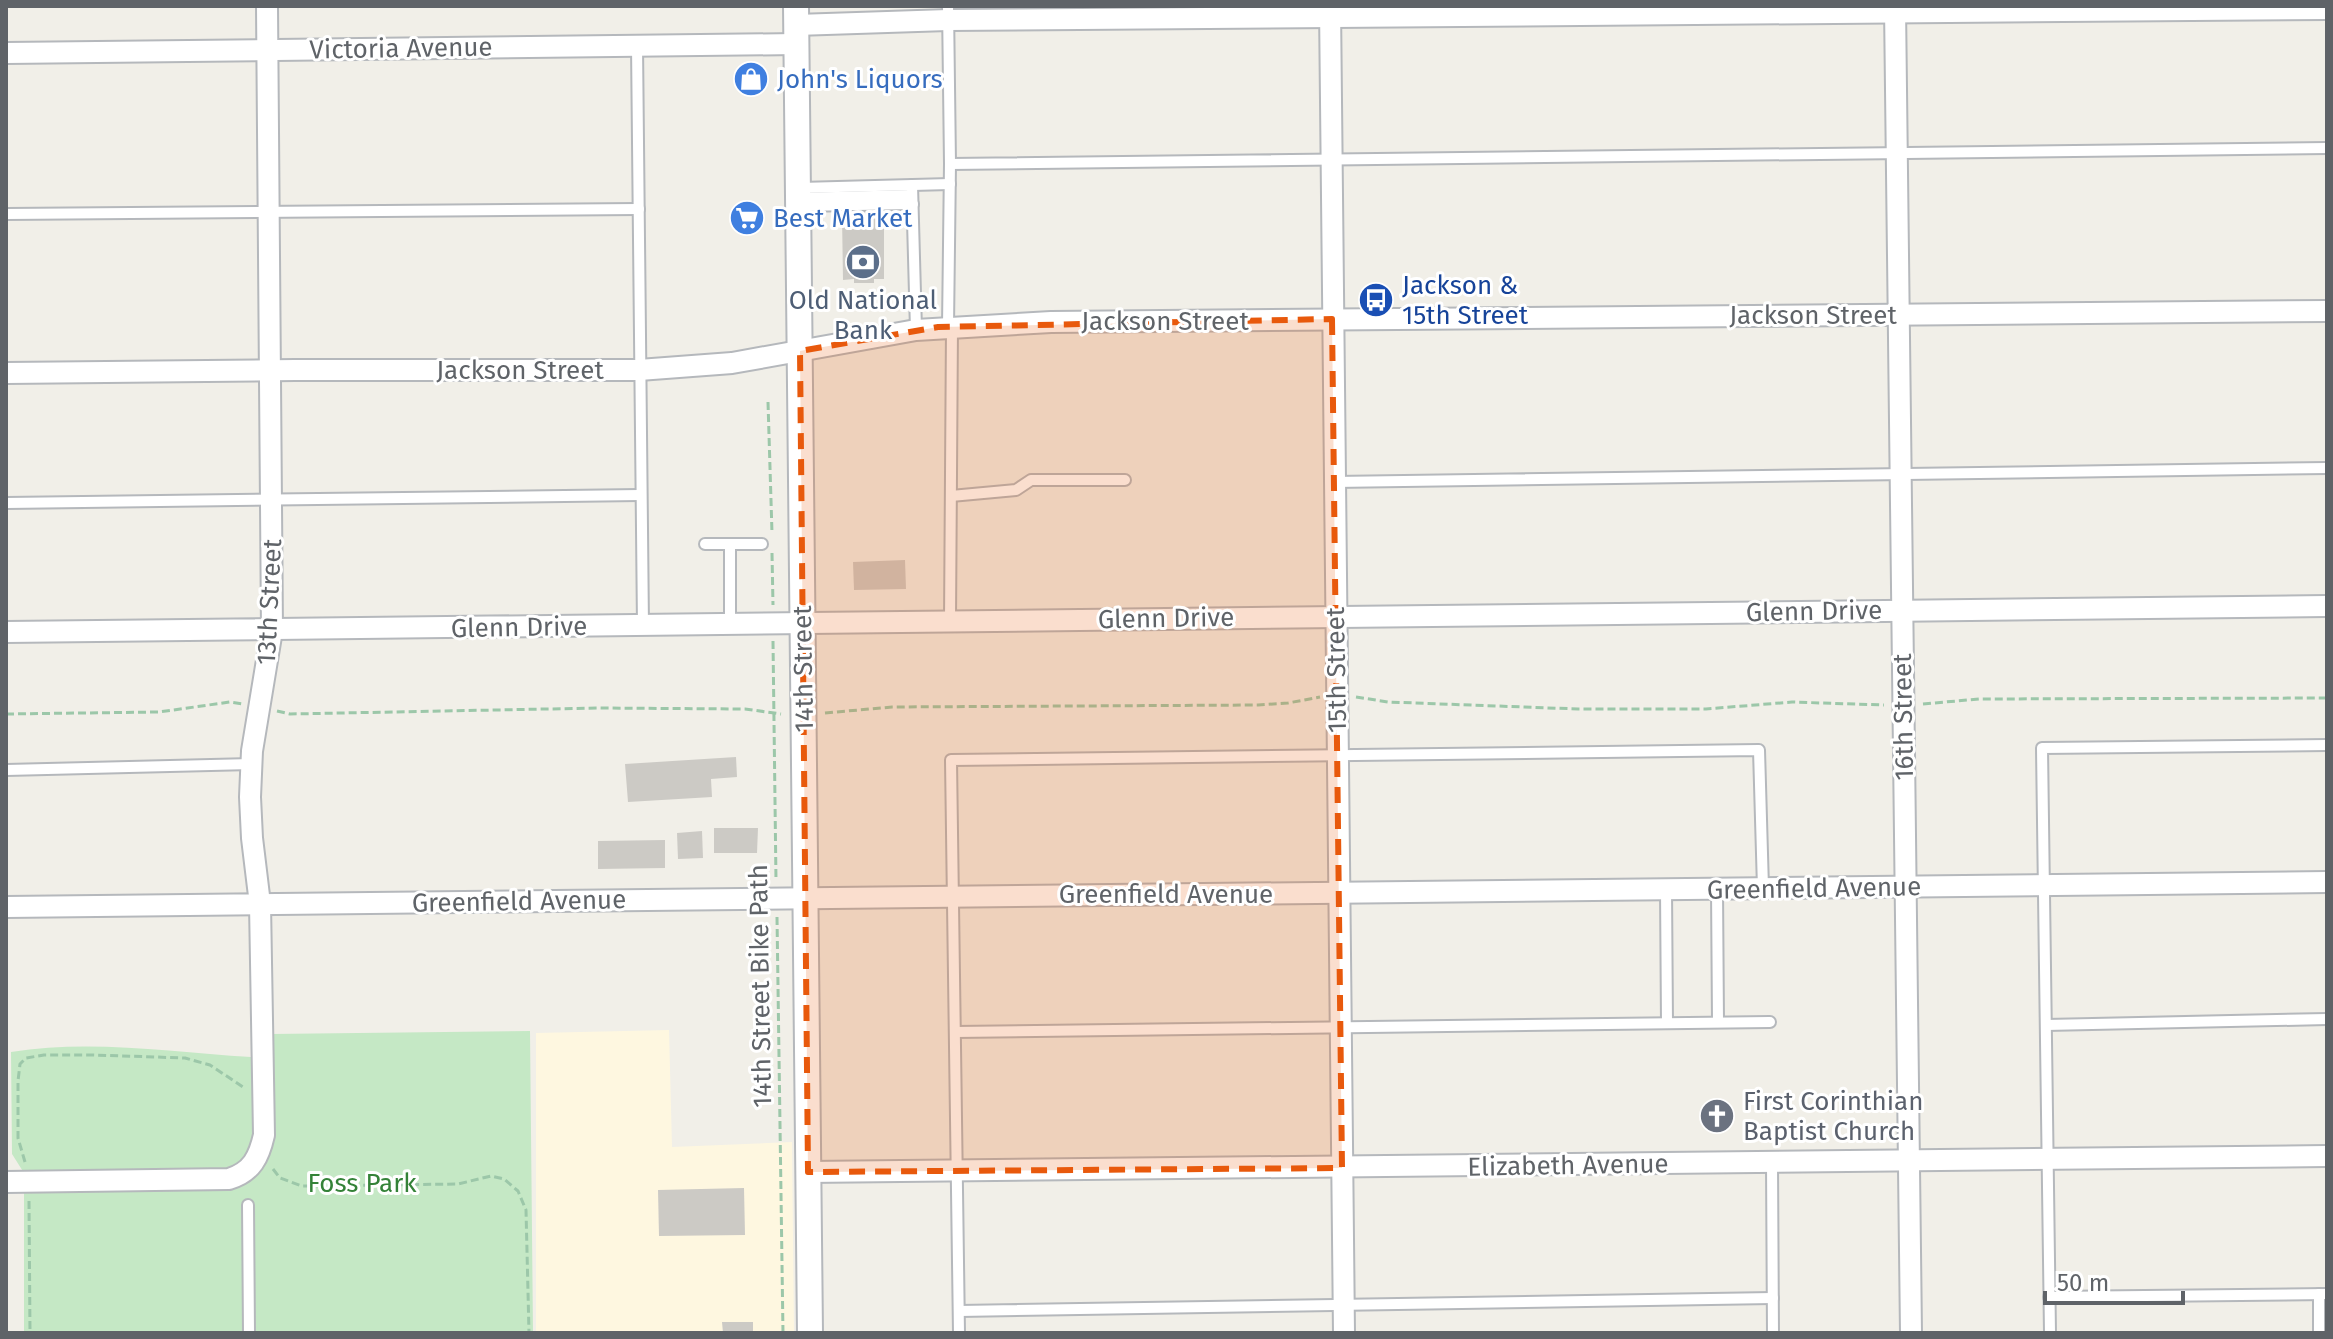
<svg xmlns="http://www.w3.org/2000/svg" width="2333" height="1339" font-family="'Fira Sans',sans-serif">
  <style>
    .commercial { fill: #fef7e0 }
    .green { fill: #c5e8c5 }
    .building { fill: #cccac5 }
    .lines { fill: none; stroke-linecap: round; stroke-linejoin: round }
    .service-casing { stroke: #b5b8bc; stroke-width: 14 }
    .minor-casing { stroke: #b5b8bc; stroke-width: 24 }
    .tertiary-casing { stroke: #b5b8bc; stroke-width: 28 }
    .path { stroke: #9cc7a9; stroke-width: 3; stroke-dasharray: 8 4; stroke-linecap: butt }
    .service { stroke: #fff; stroke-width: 10 }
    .minor { stroke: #fff; stroke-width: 20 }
    .tertiary { stroke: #fff; stroke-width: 24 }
    .marked { fill: #e8590c; fill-opacity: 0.2; stroke: #e8590c; stroke-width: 6; stroke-dasharray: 16 10; stroke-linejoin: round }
    .labels { text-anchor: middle; stroke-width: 6; stroke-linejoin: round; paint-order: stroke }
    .street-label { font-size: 26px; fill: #5f6368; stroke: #fff }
    .shop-label { font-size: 26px; fill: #366cbe; stroke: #fff; text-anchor: start }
    .transit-label { font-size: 26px; fill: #164399; stroke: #fff; text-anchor: start }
    .service-label { font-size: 26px; fill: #4e5e75; stroke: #fff }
    .worship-label { font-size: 26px; fill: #5b616d; stroke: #fff; text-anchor: start }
    .park-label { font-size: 26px; fill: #348238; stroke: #fff }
  </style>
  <rect width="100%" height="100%" fill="#f1efe8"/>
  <polygon class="commercial" points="669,1030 672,1147 792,1142 794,1333 536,1333 536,1033"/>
  <path class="green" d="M530,1031L533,1333H24V1173L12,1154L11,1052C89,1039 172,1052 251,1057L271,1034Z"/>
  <g class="building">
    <polygon points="853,190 871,190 872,215 884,215 884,279 874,279 874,283 854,283 854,279 843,280 842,215 854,215"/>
    <polygon points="905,560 906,589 854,590 853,562"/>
    <polygon points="736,757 737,777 711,779 712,797 628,802 625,764"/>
    <polygon points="714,828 758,828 757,853 714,853"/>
    <polygon points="702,831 703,858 678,859 677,833"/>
    <polygon points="665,840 665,868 598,869 598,841"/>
    <polygon points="744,1188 745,1235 659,1236 658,1190"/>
    <polygon points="722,1322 753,1322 753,1333 723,1333"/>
  </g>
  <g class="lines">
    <g class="service-casing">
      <g id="service">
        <polyline points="948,6 950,164 948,327"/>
        <polyline points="637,45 643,626"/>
        <polyline points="950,164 2327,148"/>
        <polyline points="912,185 916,330"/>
        <polyline points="800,188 950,184"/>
        <polyline points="798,198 912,195"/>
        <polyline points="798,206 913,204"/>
        <polyline points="6,214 639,209"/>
        <polyline points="1334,482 2327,468"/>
        <polyline points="951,496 1016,490 1031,480 1125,480"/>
        <polyline points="6,503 640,495"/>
        <polyline points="705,544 762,544"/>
        <polyline points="950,621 952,327"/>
        <polyline points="730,625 730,544"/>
        <polyline points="6,770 252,764"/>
        <polyline points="1666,889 1667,1023"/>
        <polyline points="1717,889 1718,1022"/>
        <polyline points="2046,1025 2327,1019"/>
        <polyline points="955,1032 1770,1022"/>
        <polyline points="1772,1163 1773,1333"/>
        <polyline points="248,1205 249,1333"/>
        <polyline points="2319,1294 2319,1333"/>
        <polyline points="2049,1297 2327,1294"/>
        <polyline points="959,1311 1773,1298"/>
        <polyline points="959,1333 951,760 1759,750 1763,888"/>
        <polyline points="2050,1333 2042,748 2327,745"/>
      </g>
    </g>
    <g class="minor-casing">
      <g id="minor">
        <polyline points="1330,6 1344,1333"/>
        <polyline points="1895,6 1911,1333"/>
        <polyline points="796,25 948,20 2327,9"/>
        <polyline points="6,53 796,44"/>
        <polyline points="6,373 295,370 639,370 732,363 916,330 1051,322 2327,311"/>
        <polyline points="6,632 2327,606"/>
        <polyline points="6,907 2327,882"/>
        <polyline points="808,1172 2327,1156"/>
        <path d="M6,1182L229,1179C252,1172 259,1157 264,1135L260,904L252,838L250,797L252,751L272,630L267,6"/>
      </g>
    </g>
    <g class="tertiary-casing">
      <polyline id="tertiary" points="796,6 810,1333"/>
    </g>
    <g class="path">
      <polyline points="768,402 772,533"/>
      <polyline points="772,553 773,605"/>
      <polyline points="773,641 776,881"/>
      <polyline points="1356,697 1388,702 1578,709 1706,709 1792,702 1884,705"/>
      <polyline points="1923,704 1979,699 2327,698"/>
      <polyline points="277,711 290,714 598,708 745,709 781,714"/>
      <polyline points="825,713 892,707 1258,705 1288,703 1320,697"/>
      <polyline points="6,714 159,712 230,702 243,704"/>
      <polyline points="777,917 783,1333"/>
      <polyline points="25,1162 18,1138 18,1081 20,1064 26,1058 44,1055 93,1055 185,1058 210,1065 243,1087"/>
      <polyline points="273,1169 280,1178 302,1186 458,1184 491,1176 504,1179 518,1191 526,1210 529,1333"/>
      <polyline points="29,1201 30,1333"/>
    </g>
    <use href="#service" class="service"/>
    <use href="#minor" class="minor"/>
    <use href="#tertiary" class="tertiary"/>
  </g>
  <path class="marked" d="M1332,319L1342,1168L808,1172L800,351L938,327Z"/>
  <defs>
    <g id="shop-disc" transform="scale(1.8)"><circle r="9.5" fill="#3f7fe0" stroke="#fff"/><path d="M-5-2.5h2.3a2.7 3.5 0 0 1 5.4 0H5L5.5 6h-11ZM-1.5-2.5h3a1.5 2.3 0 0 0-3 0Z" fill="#fff"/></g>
    <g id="supermarket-disc" transform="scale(1.8)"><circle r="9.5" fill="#3f7fe0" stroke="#fff"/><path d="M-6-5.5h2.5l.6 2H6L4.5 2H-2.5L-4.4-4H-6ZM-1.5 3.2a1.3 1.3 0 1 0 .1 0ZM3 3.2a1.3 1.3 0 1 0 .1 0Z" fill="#fff"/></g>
    <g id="bank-disc" transform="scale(1.8)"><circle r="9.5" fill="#5c6f8a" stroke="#fff"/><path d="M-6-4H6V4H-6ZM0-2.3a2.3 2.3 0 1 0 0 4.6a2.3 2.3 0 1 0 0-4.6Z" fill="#fff"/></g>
    <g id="bus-disc" transform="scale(1.8)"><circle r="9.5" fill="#1a4fb4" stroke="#fff"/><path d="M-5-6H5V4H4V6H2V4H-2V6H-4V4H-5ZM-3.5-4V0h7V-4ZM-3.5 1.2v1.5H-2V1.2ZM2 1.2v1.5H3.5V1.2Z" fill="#fff"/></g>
    <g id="church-disc" transform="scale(1.8)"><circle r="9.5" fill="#6b7280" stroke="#fff"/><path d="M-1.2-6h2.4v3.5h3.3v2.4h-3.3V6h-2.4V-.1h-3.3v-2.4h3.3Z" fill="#fff"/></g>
  </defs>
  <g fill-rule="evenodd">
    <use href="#shop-disc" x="751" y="79"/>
    <use href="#supermarket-disc" x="747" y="218"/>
    <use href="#bank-disc" x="863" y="262"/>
    <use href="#bus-disc" x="1376" y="300"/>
    <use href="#church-disc" x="1717" y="1116"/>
  </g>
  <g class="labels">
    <g class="street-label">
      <text transform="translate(401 48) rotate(-1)" y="9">Victoria Avenue</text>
      <text x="1813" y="324">Jackson Street</text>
      <text x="1165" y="330">Jackson Street</text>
      <text x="520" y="379">Jackson Street</text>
      <text transform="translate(269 602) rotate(-87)" y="9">13th Street</text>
      <text transform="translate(1814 611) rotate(-1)" y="9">Glenn Drive</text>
      <text transform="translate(1166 618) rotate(-1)" y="9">Glenn Drive</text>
      <text transform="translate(519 627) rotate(-1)" y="9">Glenn Drive</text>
      <text transform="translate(803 669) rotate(-91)" y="9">14th Street</text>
      <text transform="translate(1336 670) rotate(-91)" y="9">15th Street</text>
      <text transform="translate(1903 717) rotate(-91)" y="9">16th Street</text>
      <text transform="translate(1814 888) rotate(-1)" y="9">Greenfield Avenue</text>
      <text x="1166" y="903">Greenfield Avenue</text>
      <text transform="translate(519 901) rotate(-1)" y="9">Greenfield Avenue</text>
      <text transform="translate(760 986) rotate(-91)" y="9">14th Street Bike Path</text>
      <text transform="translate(1568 1165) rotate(-1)" y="9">Elizabeth Avenue</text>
    </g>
    <g class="shop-label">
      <text x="777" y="88">John's Liquors</text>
      <text x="773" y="227">Best Market</text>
    </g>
    <g class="transit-label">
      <text x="1402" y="294">Jackson &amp;<tspan x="1402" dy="30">15th Street</tspan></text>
    </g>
    <g class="service-label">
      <text x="863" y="309">Old National<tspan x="863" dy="30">Bank</tspan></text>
    </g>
    <g class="worship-label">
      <text x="1743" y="1110">First Corinthian<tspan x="1743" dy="30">Baptist Church</tspan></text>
    </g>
    <g class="park-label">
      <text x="362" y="1192">Foss Park</text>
    </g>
  </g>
  <rect width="2333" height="1339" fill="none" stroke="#5f6368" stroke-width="16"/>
  <path d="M2045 1291v12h138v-12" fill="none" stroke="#5f6368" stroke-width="4"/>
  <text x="2057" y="1291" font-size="24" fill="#5f6368" stroke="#ffffff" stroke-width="6" paint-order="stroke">50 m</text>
</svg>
